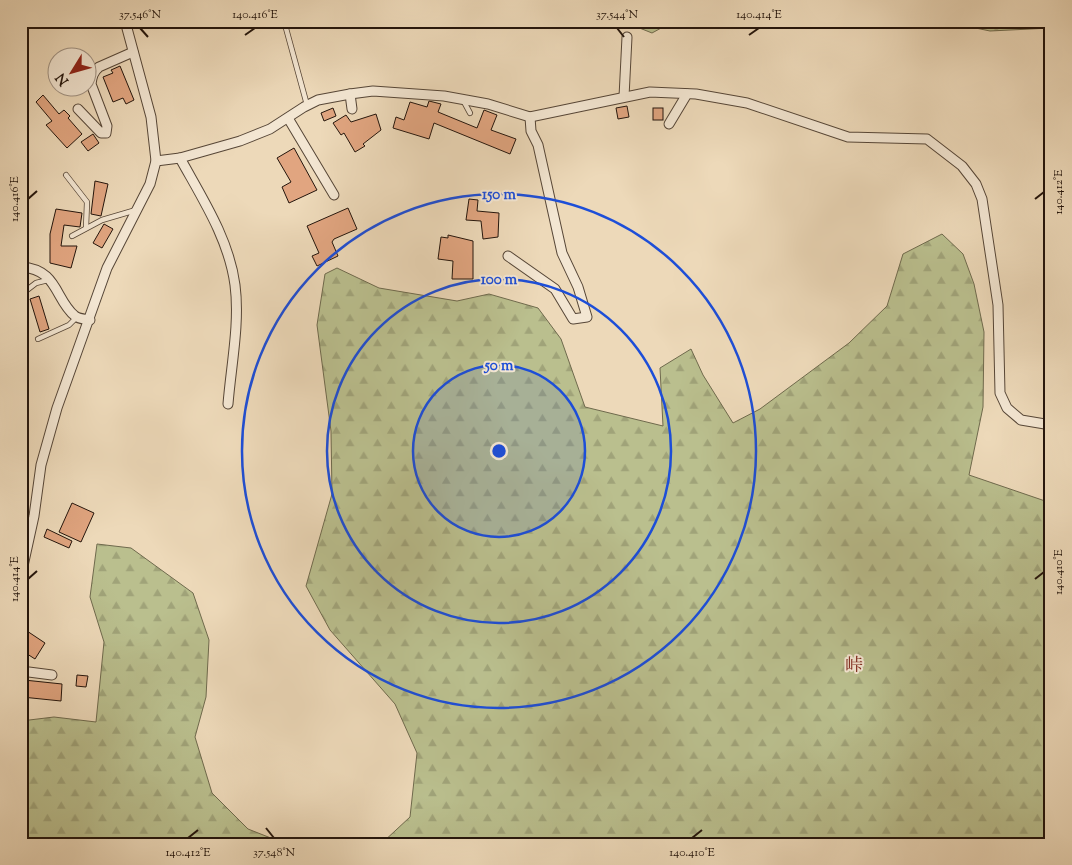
<svg xmlns="http://www.w3.org/2000/svg" width="1072" height="865" font-family="'Sorts Mill Goudy','Noto Serif JP',serif">
  <style>
    .forest { fill: url(#forest-firs); stroke: #6f6a4d }
    .building { fill: #e1a580; stroke: #24150c }
    .lines { fill: none; stroke-linecap: round; stroke-linejoin: round }
    .service-casing { stroke: #564637; stroke-width: 6 }
    .minor-casing { stroke: #564637; stroke-width: 11 }
    .service { stroke: #f3e6d2; stroke-width: 4.5 }
    .minor { stroke: #f3e6d2; stroke-width: 9 }
    .ticks { fill: none; stroke: #24150c; stroke-width: 2 }
    .ring { fill: none; stroke: #1d4ed8; stroke-width: 2.5 }
    .labels { text-anchor: middle; stroke-width: 4; stroke-linejoin: round; paint-order: stroke }
    .quarter-label { font-size: 18px; fill: #7a1f14; stroke: #f3e6d2 }
    .centre { fill: #1d4ed8; stroke: #f3e6d2; stroke-width: 2.5 }
    .ring-label { font-size: 15px; text-anchor: middle; font-weight: bold; fill: #1d4ed8; stroke: #f3e6d2; stroke-width: 4; stroke-linejoin: round; paint-order: stroke }
    .neatline { fill: none; stroke: #24150c; stroke-width: 2 }
    .ticks-label { font-size: 12px; text-anchor: middle; fill: #24150c }
  </style>
  <defs>
    <pattern id="forest-firs" width="22" height="20" patternUnits="userSpaceOnUse" patternTransform="scale(1.25)"><rect width="22" height="20" fill="#babf8e"/><path d="M5 1l3.5 6h-7zM16 11l3.5 6h-7z" fill="#a0a379"/></pattern>
  </defs>
  <rect width="100%" height="100%" fill="#edd9b9"/>
  <filter id="stains"><feTurbulence type="fractalNoise" baseFrequency=".004" numOctaves="4"/><feColorMatrix values="0 0 0 0 .2 0 0 0 0 .09 0 0 0 0 .02 0 0 0 .5 -.17"/></filter>
  <radialGradient id="worn" r=".72"><stop offset=".6" stop-color="#630" stop-opacity="0"/><stop offset="1" stop-color="#630" stop-opacity=".3"/></radialGradient>
  <g class="forest">
    <polygon points="622,21 674,21 652,33"/>
    <polygon points="942,21 1051,21 1051,28 990,31"/>
    <polygon points="942,234 963,254 974,284 984,332 983,407 969,475 1051,503 1051,844 377,844 382,843 410,817 417,753 395,704 330,630 306,586 332,494 331,431 317,325 325,274 337,268 379,288 457,301 489,294 538,308 561,339 585,407 663,426 660,368 691,349 703,375 733,423 760,409 849,343 887,306 903,254"/>
    <polygon points="97,544 131,548 193,593 209,640 206,697 195,737 212,793 248,829 286,844 21,844 21,721 54,717 96,722 104,642 90,597"/>
  </g>
  <g class="building">
    <polygon points="120,66 134,100 126,104 123,98 113,102 103,77 113,73 111,70"/>
    <polygon points="43,95 59,114 64,110 70,116 68,118 82,134 67,148 46,125 52,121 36,102"/>
    <polygon points="429,101 441,104 438,112 477,128 484,110 497,115 491,130 516,139 510,154 434,123 429,139 393,128 396,117 404,120 410,102 427,107"/>
    <polygon points="627,106 629,117 618,119 616,108"/>
    <polygon points="333,108 336,116 324,121 321,113"/>
    <rect x="653" y="108" width="10" height="12"/>
    <polygon points="376,114 381,130 363,144 365,146 355,152 344,133 341,135 333,123 346,115 351,122"/>
    <polygon points="93,134 99,143 88,151 81,142"/>
    <polygon points="294,148 317,190 289,203 282,187 291,182 277,158"/>
    <polygon points="95,181 108,184 101,216 91,214"/>
    <polygon points="469,199 478,200 477,211 499,213 498,237 483,239 481,221 466,220"/>
    <polygon points="348,208 357,229 334,239 332,242 338,256 317,266 312,256 319,253 307,226"/>
    <polygon points="56,209 82,213 80,227 64,225 61,246 77,246 71,268 50,263 50,234"/>
    <polygon points="104,224 113,229 102,248 93,243"/>
    <polygon points="448,235 473,241 473,279 452,279 453,261 438,259 441,237 448,238"/>
    <polygon points="39,296 49,329 40,332 30,299"/>
    <polygon points="72,503 94,513 81,542 59,532"/>
    <polygon points="47,529 72,541 69,548 44,537"/>
    <polygon points="21,627 45,643 35,659 21,650"/>
    <polygon points="77,675 88,676 86,687 76,686"/>
    <polygon points="24,680 62,684 61,701 22,697"/>
  </g>
  <g class="lines">
    <g class="service-casing">
      <g id="service">
        <polyline points="284,21 307,105"/>
        <polyline points="21,23 35,21"/>
        <polyline points="463,100 470,113"/>
        <polyline points="66,175 87,202 86,228"/>
        <polyline points="72,236 102,220 136,210"/>
        <polyline points="23,293 36,283 48,280"/>
        <polyline points="38,339 69,325 76,318"/>
      </g>
    </g>
    <g class="minor-casing">
      <g id="minor">
        <polyline points="350,94 352,109"/>
        <polyline points="624,97 627,37"/>
        <path d="M78,109L101,133H106L107,126L91,84C92,77 93,72 99,67L133,52"/>
        <polyline points="288,118 334,195"/>
        <polyline points="669,124 687,94"/>
        <path d="M180,158C202,198 229,239 235,285C240,323 231,366 228,404"/>
        <polyline points="156,161 180,158 240,141 270,129 304,107 318,100 350,94 373,91 444,96 488,104 530,117 650,92 696,94 747,103 848,137 927,139 962,166 976,184 982,199 998,305 1000,393 1007,408 1021,420 1051,425"/>
        <polyline points="508,256 555,289 573,319 587,317 578,287 562,253 538,145 531,131 530,117"/>
        <path d="M21,267C58,269 55,300 75,316C79,319 85,319 90,320"/>
        <polyline points="21,575 34,516 41,465 57,408 107,268 150,184 156,161 151,117 125,21"/>
        <polyline points="21,671 52,675"/>
      </g>
    </g>
    <use href="#service" class="service"/>
    <use href="#minor" class="minor"/>
  </g>
  <path class="ticks" d="M140,28L148,37M617,28L624,37M245,35L255,28M749,35L759,28M28,199L37,191M1035,199L1044,192M28,579L37,571M1035,579L1044,572M266,828L274,838M188,838L198,830M692,838L702,830"/>
  <circle cx="499" cy="451" r="86" fill="#1d4ed8" fill-opacity=".12"/>
  <g class="ring">
    <circle cx="499" cy="451" r="86"/>
    <circle cx="499" cy="451" r="172"/>
    <circle cx="499" cy="451" r="257"/>
  </g>
  <g class="labels">
    <g class="quarter-label">
      <text x="854" y="671">峠</text>
    </g>
  </g>
  <circle cx="499" cy="451" r="8" class="centre"/>
  <g class="ring-label">
    <text x="499" y="199">150 m</text>
    <text x="499" y="284">100 m</text>
    <text x="499" y="370">50 m</text>
  </g>
  <rect width="1072" height="865" fill="none" stroke="#edd9b9" stroke-width="55"/>
  <g transform="translate(72 72) rotate(233)"><circle r="24" fill="#f3e6d2" stroke="#a09283"/>
  <path d="M0-4L9 19L0 12L-9 19Z" fill="#8f2418"/>
  <text y="-8" font-size="14" font-weight="bold" text-anchor="middle" fill="#24150c">N</text>
  </g>
  <rect x="28" y="28" width="1016" height="810" class="neatline"/>
  <g class="ticks-label">
    <text x="140" y="18">37.546°N</text>
    <text x="255" y="18">140.416°E</text>
    <text x="617" y="18">37.544°N</text>
    <text x="759" y="18">140.414°E</text>
    <text transform="translate(1058 192) rotate(-90)" y="4">140.412°E</text>
    <text transform="translate(14 199) rotate(-90)" y="4">140.416°E</text>
    <text transform="translate(1058 572) rotate(-90)" y="4">140.410°E</text>
    <text transform="translate(14 579) rotate(-90)" y="4">140.414°E</text>
    <text x="188" y="856">140.412°E</text>
    <text x="274" y="856">37.548°N</text>
    <text x="692" y="856">140.410°E</text>
  </g>
  <rect width="100%" height="100%" filter="url(#stains)"/>
  <rect width="100%" height="100%" fill="url(#worn)"/>
</svg>
